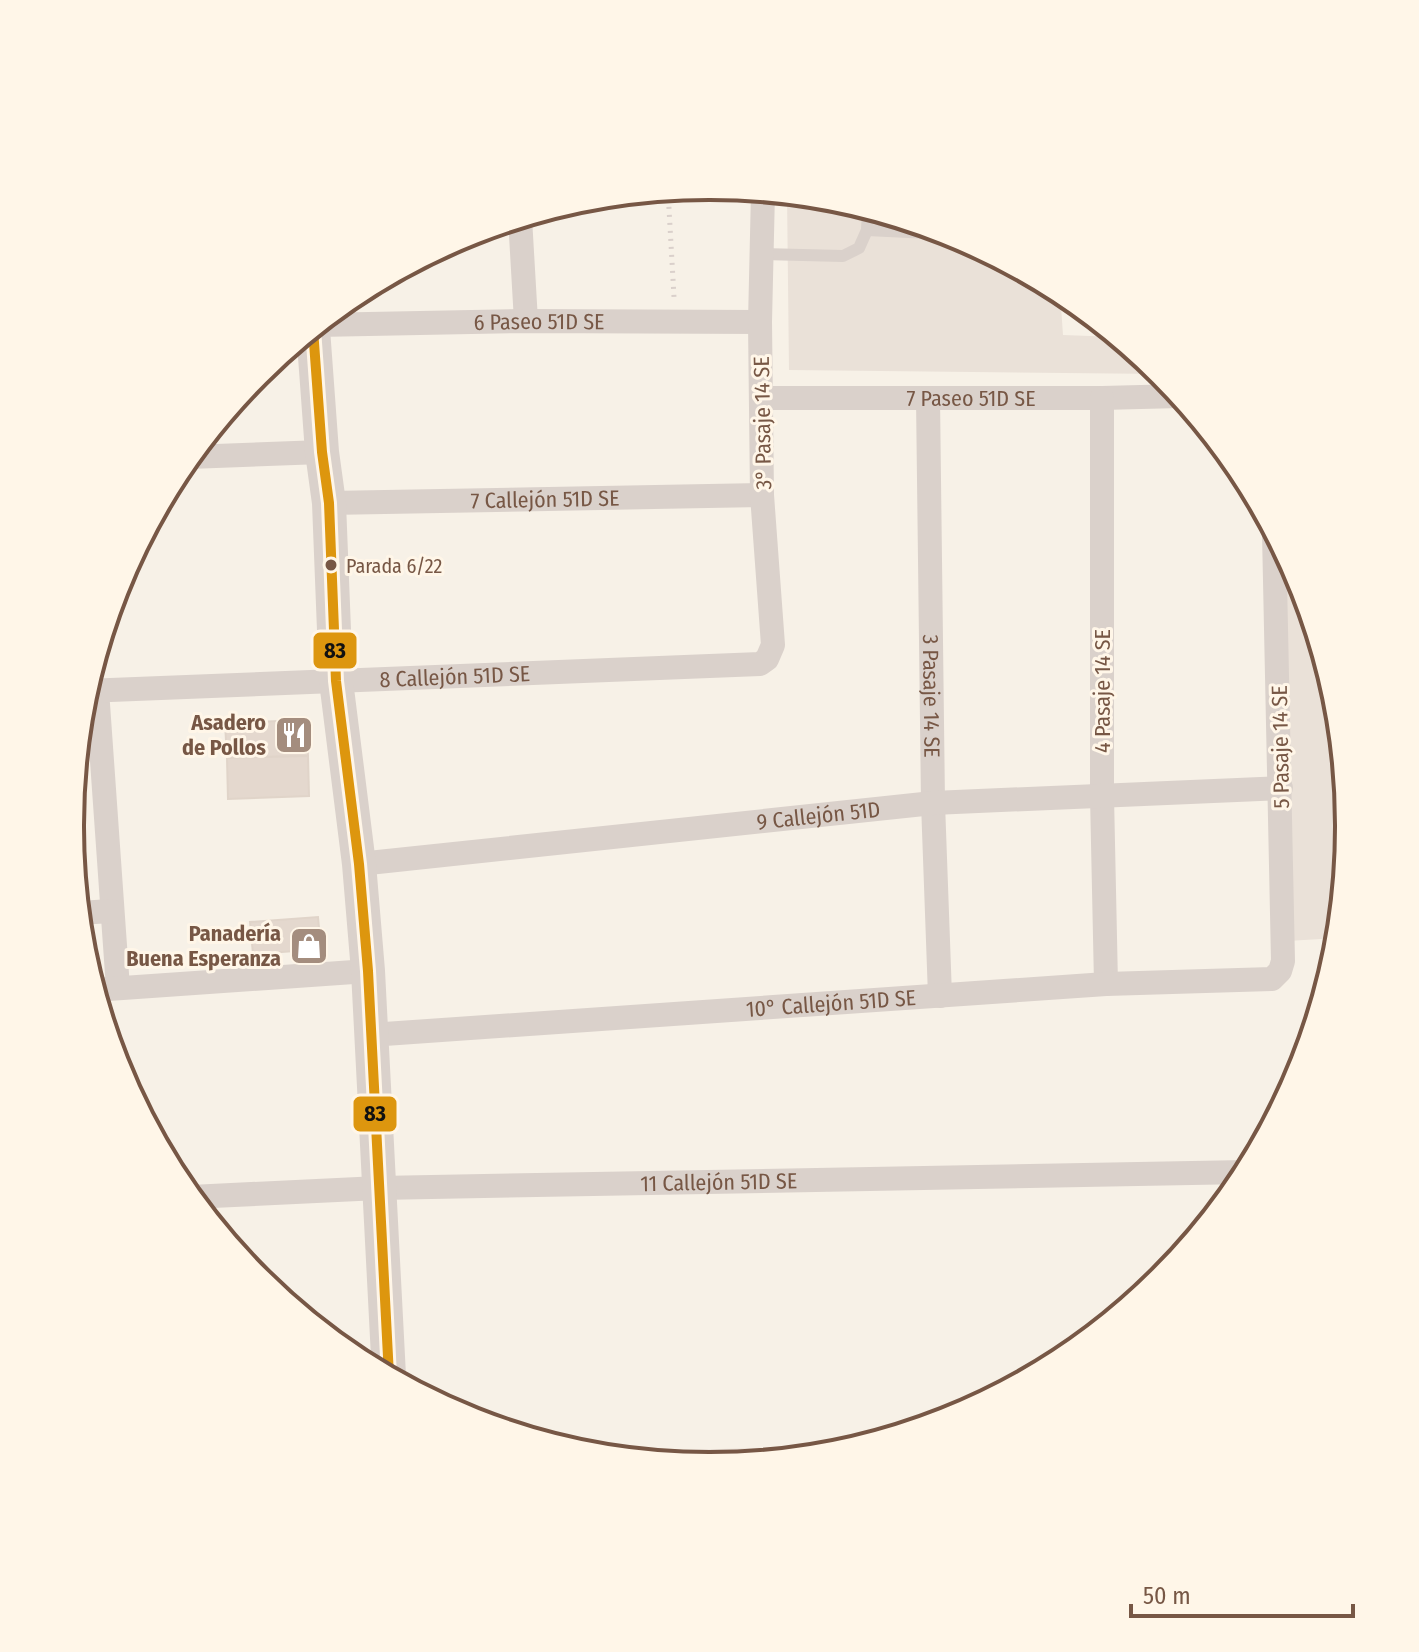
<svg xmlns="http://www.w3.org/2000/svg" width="1419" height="1652" font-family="'Fira Sans Condensed',sans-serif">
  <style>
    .industrial { fill: #eae1d8 }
    .building { fill: #e4d8ce; stroke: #e0d4c9; stroke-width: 2 }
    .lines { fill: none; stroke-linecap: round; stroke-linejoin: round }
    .path { stroke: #dad0cb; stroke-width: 5; stroke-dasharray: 2 6; stroke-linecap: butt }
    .lane { stroke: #dad1cb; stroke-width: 12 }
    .street { stroke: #dad1cb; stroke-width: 24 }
    .secondary { stroke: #dad1cb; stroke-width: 34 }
    .bus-1-casing { stroke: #fff6e8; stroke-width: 16 }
    .bus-1 { stroke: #dd960e; stroke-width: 10 }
    .bus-dot { fill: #775745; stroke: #fff6e8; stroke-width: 3 }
    .labels { text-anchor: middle; stroke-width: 6; stroke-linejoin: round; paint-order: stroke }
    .bus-label { font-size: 20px; fill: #775745; stroke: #fff6e8; text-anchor: start }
    .street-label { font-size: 22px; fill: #775745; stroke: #fff6e8 }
    .poi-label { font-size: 22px; font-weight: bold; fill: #775745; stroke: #fff6e8; text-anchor: end }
    .rim { fill: none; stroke: #775745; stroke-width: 4 }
    .line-badge { stroke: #fff6e8; stroke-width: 3 }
    .pale-badge-label { font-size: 22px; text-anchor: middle; font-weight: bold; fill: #111 }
  </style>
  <rect width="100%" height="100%" fill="#f7f1e7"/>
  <g class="industrial">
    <polygon points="787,194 835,199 955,235 1060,292 1063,335 1117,337 1162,374 789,370"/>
    <polygon points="1285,552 1300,582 1337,702 1349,826 1338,938 1287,941"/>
    <polygon points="863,1445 834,1453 709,1465 583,1453"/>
  </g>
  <g class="building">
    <polygon points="306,720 308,756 227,758 225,723"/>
    <polygon points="308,756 309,796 228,799 227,758"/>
    <polygon points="318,917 321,949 253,954 250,922"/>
  </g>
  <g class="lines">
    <polyline class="path" points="668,191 674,297"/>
    <g class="lane">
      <polyline points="867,230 950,234"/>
      <polyline points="762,254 843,256 859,248 867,230 868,209"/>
    </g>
    <g class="street">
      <polyline points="520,218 526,321"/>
      <path id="s1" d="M317,325L526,321L760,322"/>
      <path id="s2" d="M761,398H1102L1180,396"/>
      <path id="s3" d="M928,398L933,803L940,996"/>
      <polyline points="1102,398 1102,796 1106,984"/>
      <polyline points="189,457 322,452"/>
      <path id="s4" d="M329,503L762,495"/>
      <polyline points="97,690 118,988"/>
      <path id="s5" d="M85,691L760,664L767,659L773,645L762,495L760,322L763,192"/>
      <path id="s6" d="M359,864L933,803L1281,788"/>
      <polyline points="79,913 111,911"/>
      <polyline points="94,990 368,971"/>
      <path id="s7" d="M370,1035L1106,984L1272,979L1280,971L1283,961L1274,533"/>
      <path id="s8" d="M191,1197L379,1188L1246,1172"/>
    </g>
    <polyline class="secondary" points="313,329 322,452 329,503 336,681 359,864 368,971 389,1376"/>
    <g class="bus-1-casing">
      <polyline id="bus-1" points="313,329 322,452 329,503 336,681 359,864 368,971 389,1376"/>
    </g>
    <use href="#bus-1" class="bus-1"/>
  </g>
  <defs>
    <g id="restaurant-square" transform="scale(2)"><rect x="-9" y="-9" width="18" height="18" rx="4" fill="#a48d7e" stroke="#fff6e8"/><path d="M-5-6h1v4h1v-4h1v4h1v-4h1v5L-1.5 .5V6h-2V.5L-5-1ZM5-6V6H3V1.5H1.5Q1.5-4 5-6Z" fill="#fff"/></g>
    <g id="shop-square" transform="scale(2)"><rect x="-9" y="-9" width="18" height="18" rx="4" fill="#a48d7e" stroke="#fff6e8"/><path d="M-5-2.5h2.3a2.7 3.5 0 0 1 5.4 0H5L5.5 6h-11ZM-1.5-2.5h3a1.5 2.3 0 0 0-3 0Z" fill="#fff"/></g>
  </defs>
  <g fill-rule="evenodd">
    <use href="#restaurant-square" x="294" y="735"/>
    <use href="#shop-square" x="309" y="946"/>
  </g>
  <circle class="bus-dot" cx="331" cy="565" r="7"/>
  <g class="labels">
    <g class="bus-label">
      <text x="346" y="573">Parada 6/22</text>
    </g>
    <g class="street-label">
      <text dy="8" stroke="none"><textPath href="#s1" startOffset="222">6 Paseo 51D SE</textPath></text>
      <text dy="8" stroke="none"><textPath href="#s2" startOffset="210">7 Paseo 51D SE</textPath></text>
      <text transform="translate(762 423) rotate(-91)" y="8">3° Pasaje 14 SE</text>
      <text dy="8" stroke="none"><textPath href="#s4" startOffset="216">7 Callejón 51D SE</textPath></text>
      <text dy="8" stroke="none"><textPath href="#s5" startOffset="370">8 Callejón 51D SE</textPath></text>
      <text transform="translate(1102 691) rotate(-90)" y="8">4 Pasaje 14 SE</text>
      <text dy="8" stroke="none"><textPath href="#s3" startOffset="298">3 Pasaje 14 SE</textPath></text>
      <text transform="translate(1280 747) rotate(-91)" y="8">5 Pasaje 14 SE</text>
      <text dy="8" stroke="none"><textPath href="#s6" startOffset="462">9 Callejón 51D</textPath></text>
      <text dy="8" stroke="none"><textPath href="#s7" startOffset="462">10° Callejón 51D SE</textPath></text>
      <text dy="8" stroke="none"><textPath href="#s8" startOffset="528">11 Callejón 51D SE</textPath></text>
    </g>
    <g class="poi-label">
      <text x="266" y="730">Asadero<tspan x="266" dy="25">de Pollos</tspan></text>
      <text x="281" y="941">Panadería<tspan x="281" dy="25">Buena Esperanza</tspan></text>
    </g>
  </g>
  <path d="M0 0H1419V1652H0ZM709 200H710A625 625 0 0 1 1335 825V827A625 625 0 0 1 710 1452H709A625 625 0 0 1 84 827V825A625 625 0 0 1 709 200Z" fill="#fff6e8" fill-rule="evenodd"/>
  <path class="rim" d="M709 200H710A625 625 0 0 1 1335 825V827A625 625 0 0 1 710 1452H709A625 625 0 0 1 84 827V825A625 625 0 0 1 709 200Z"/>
  <g class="line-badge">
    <rect x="312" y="631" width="46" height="39" rx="8" fill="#dd960e"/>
    <rect x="352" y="1095" width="46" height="38" rx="8" fill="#dd960e"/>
  </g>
  <g class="pale-badge-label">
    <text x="335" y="658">83</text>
    <text x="375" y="1121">83</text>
  </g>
  <path d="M1131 1604v12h222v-12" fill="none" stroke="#775745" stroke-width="4"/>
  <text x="1143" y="1604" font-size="24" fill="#775745" stroke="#fff6e8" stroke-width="6" paint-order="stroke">50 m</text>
</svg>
